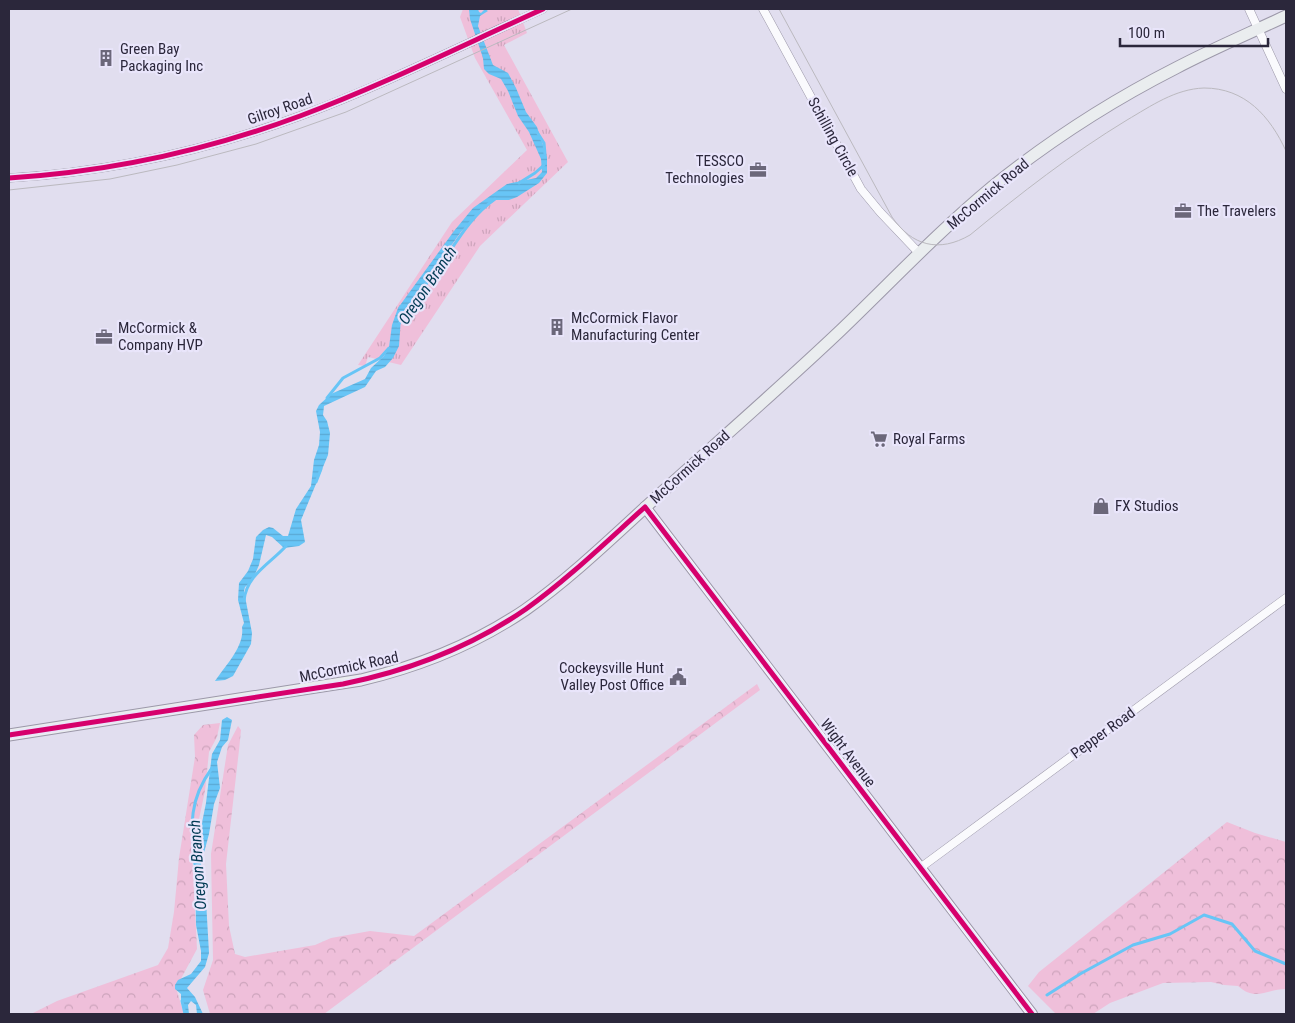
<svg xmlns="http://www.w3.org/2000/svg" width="1295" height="1023" font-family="'Roboto Condensed',sans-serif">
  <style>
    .grass { fill: url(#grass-tufts) }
    .forest { fill: url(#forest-crowns) }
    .water { fill: url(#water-rules) }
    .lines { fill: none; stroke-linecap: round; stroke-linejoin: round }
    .stream { stroke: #68c5f6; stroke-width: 3 }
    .minor-casing { stroke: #9c98a9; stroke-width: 9 }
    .tertiary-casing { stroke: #9c98a9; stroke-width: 12 }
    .secondary-casing { stroke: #9c98a9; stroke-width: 13 }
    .minor { stroke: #fafafd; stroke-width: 8 }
    .tertiary { stroke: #fafafd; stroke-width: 10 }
    .secondary { stroke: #eaedef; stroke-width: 11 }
    .tram { stroke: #bbb9bf; stroke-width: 1 }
    .cycleway-casing { stroke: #e9e5fb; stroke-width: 8 }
    .cycleway { stroke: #d6006c; stroke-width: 5 }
    .labels { text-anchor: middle; stroke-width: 4.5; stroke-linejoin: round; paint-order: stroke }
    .poi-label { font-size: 15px; fill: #2b273b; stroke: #e9e5fb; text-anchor: start }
    .street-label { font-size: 15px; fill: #2b273b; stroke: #e9e5fb }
    .water-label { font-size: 16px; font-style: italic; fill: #023b54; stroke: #e9e5fb }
  </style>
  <defs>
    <pattern id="grass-tufts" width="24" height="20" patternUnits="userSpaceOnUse" patternTransform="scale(1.25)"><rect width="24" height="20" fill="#efbfda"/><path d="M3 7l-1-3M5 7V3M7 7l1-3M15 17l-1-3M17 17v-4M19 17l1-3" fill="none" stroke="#cda4bc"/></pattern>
    <pattern id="forest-crowns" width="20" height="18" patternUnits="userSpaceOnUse" patternTransform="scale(1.25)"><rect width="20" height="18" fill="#efbfda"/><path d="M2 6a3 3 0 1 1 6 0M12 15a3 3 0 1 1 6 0" fill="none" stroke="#cda4bc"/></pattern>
    <pattern id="water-rules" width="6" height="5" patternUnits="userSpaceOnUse" patternTransform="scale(1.25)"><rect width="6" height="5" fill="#68c5f6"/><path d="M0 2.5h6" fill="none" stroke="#5aa9d4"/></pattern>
  </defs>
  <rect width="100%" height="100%" fill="#e1deef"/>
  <polygon class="grass" points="463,9 518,9 527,33 504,45 568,162 480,246 401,365 368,357 365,366 358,365 452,222 527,150 475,58 460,17"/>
  <g class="forest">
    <polygon points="757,684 760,690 324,1014 210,1014 203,990 213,960 211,854 228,745 238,726 241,730 239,750 226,864 229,926 235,954 245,957 315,945 331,938 370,931 414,936"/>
    <polygon points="220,723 217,737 209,752 205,791 192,852 197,949 176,988 184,1014 31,1014 57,1001 158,965 168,948 174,912 179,858 195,757 194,735 203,725"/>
    <path d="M1227,822L1255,833L1286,842V989C1266,989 1256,1002 1238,986L1224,985L1211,982L1163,983L1110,1003L1093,1014H1056L1028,986L1039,972Z"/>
  </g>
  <g class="water">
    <path d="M469,9H478L479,12L481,13L485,9L488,11L480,16L478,26L493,65L508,73L516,88L526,112L537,127L547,157V173L539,183L517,197L509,200H493L480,210L460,233L401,317L399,346L393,358L385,367L376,371L365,387L324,406L323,415L327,421L330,433L328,455L301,520L305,542L299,546L284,548L272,537L266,535L259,565L252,581L245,587L244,591L252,633L251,644L233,676L225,680L215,681C225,666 245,646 242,627L244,623L238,600L239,583L248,571L253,559L256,537L263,530L269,527L273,528L283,536H288L296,509L311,486L314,460L319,445L320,432L316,411L319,405L331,394L365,379L371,368L384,356L389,347L392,325L398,308L454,231L473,208L507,184L536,178L542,172L541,159L529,132L518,116L508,91L501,79L489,74L484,69L483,58L470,19Z"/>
    <polygon points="227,717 232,720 228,740 222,747 217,762 220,788 214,804 209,834 201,864 205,883 209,953 205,967 187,988 195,997 203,1014 197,1014 196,1005 191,1001 188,1005 189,1014 186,1014 181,1001 181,994 175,989 175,985 178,980 191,974 201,961 201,951 196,925 195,857 206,803 212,754 220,740 222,720"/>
  </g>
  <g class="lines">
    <g class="stream">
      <polyline points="537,132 544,143 545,154"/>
      <polyline points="519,183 535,173 544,165"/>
      <path d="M398,326C406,306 422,290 435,273C454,247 468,218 495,199"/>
      <polyline points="327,398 343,378 380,358 389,348"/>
      <polyline points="316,482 321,469"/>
      <path d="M244,601C246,575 271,563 286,546"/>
      <path d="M195,864C191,825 188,801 212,768"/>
      <polyline points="1047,995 1080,974 1133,945 1170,934 1204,915 1232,924 1255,951 1286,964"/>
      <polyline points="182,1001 185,1014"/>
    </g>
    <g class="minor-casing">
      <g id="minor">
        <polyline points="763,9 861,189 880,212 919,253"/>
        <polyline points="1249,9 1286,89"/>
        <path d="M9,178C108,172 208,150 300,116C383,85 463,45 543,9"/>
        <polyline points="920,868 1286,598"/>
      </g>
    </g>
    <g class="tertiary-casing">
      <polyline id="tertiary" points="645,507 1032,1014"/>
    </g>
    <g class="secondary-casing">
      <path id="secondary" d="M9,735L361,680C420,666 475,644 525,610C572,577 618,532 661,493C721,439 782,386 841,330C891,282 939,231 992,187C1049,141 1111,101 1176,68C1212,49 1250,33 1286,16"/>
    </g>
    <use href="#minor" class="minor"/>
    <use href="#tertiary" class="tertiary"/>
    <use href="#secondary" class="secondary"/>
    <g class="tram">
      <path d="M779,9L892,217C912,246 939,253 970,235C1021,193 1071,154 1127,120C1151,106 1175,89 1204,88C1245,88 1270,116 1286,151"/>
      <polyline points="9,190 110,179 177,165 256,144 346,112 572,9"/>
    </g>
    <g class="cycleway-casing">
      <g id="cycleway">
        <path d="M9,178C108,172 208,150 300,116C383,85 463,45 543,9"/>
        <path d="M9,735L343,684C408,671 471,647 526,609C568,579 606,542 645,507L1032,1014"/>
      </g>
    </g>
    <use href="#cycleway" class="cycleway"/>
  </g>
  <defs>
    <g id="building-bare" transform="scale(1.35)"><path d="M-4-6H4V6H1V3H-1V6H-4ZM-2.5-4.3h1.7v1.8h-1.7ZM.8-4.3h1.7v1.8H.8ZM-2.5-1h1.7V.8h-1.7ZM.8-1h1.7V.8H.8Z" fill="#6b677a" stroke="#e9e5fb" stroke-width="2.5" paint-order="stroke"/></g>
    <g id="office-bare" transform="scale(1.35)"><path d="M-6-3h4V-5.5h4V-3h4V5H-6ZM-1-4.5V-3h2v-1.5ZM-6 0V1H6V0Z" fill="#6b677a" stroke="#e9e5fb" stroke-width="2.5" paint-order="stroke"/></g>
    <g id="supermarket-bare" transform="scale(1.35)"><path d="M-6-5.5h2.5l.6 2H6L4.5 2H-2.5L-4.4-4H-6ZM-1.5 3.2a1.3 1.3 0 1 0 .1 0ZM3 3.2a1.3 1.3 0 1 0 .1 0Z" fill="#6b677a" stroke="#e9e5fb" stroke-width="2.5" paint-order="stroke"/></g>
    <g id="shop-bare" transform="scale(1.35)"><path d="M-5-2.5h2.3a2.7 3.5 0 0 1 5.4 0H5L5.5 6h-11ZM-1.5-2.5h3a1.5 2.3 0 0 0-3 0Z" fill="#6b677a" stroke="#e9e5fb" stroke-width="2.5" paint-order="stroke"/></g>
    <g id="civic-bare" transform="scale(1.35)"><path d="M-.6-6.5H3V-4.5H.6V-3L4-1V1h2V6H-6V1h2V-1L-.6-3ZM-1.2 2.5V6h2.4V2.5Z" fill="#6b677a" stroke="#e9e5fb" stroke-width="2.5" paint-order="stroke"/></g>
  </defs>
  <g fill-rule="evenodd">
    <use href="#building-bare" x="106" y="58"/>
    <use href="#office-bare" x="758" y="170"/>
    <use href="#office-bare" x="1183" y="211"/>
    <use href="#building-bare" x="557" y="327"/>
    <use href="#office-bare" x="104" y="337"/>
    <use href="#supermarket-bare" x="879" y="439"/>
    <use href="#shop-bare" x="1101" y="506"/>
    <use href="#civic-bare" x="678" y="677"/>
  </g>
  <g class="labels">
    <g class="poi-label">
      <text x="120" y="54">Green Bay<tspan x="120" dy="17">Packaging Inc</tspan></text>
      <text x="744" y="166" text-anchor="end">TESSCO<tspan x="744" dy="17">Technologies</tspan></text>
      <text x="1197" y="216">The Travelers</text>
      <text x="571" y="323">McCormick Flavor<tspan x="571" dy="17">Manufacturing Center</tspan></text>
      <text x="118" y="333">McCormick &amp;<tspan x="118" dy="17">Company HVP</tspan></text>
      <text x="893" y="444">Royal Farms</text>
      <text x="1115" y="511">FX Studios</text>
      <text x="664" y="673" text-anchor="end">Cockeysville Hunt<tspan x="664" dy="17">Valley Post Office</tspan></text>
    </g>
    <g class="street-label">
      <text transform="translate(280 109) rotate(-19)" y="5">Gilroy Road</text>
      <text transform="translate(833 137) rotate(61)" y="5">Schilling Circle</text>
      <text transform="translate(988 194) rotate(-40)" y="5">McCormick Road</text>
      <text transform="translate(690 467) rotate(-42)" y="5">McCormick Road</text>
      <text transform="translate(349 667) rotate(-12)" y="5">McCormick Road</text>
      <text transform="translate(1103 733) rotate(-36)" y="5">Pepper Road</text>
      <text transform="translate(848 753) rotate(53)" y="5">Wight Avenue</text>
    </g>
    <g class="water-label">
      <text transform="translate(427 285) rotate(-56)" y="6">Oregon Branch</text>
      <text transform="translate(197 865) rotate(-94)" y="6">Oregon Branch</text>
    </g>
  </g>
  <rect width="1295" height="1023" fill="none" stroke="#2b273b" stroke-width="20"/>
  <path d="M1120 38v8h148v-8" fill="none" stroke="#2b273b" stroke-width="2.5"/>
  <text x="1128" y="38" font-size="15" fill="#2b273b" stroke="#e9e5fb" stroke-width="4" paint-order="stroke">100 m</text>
</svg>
